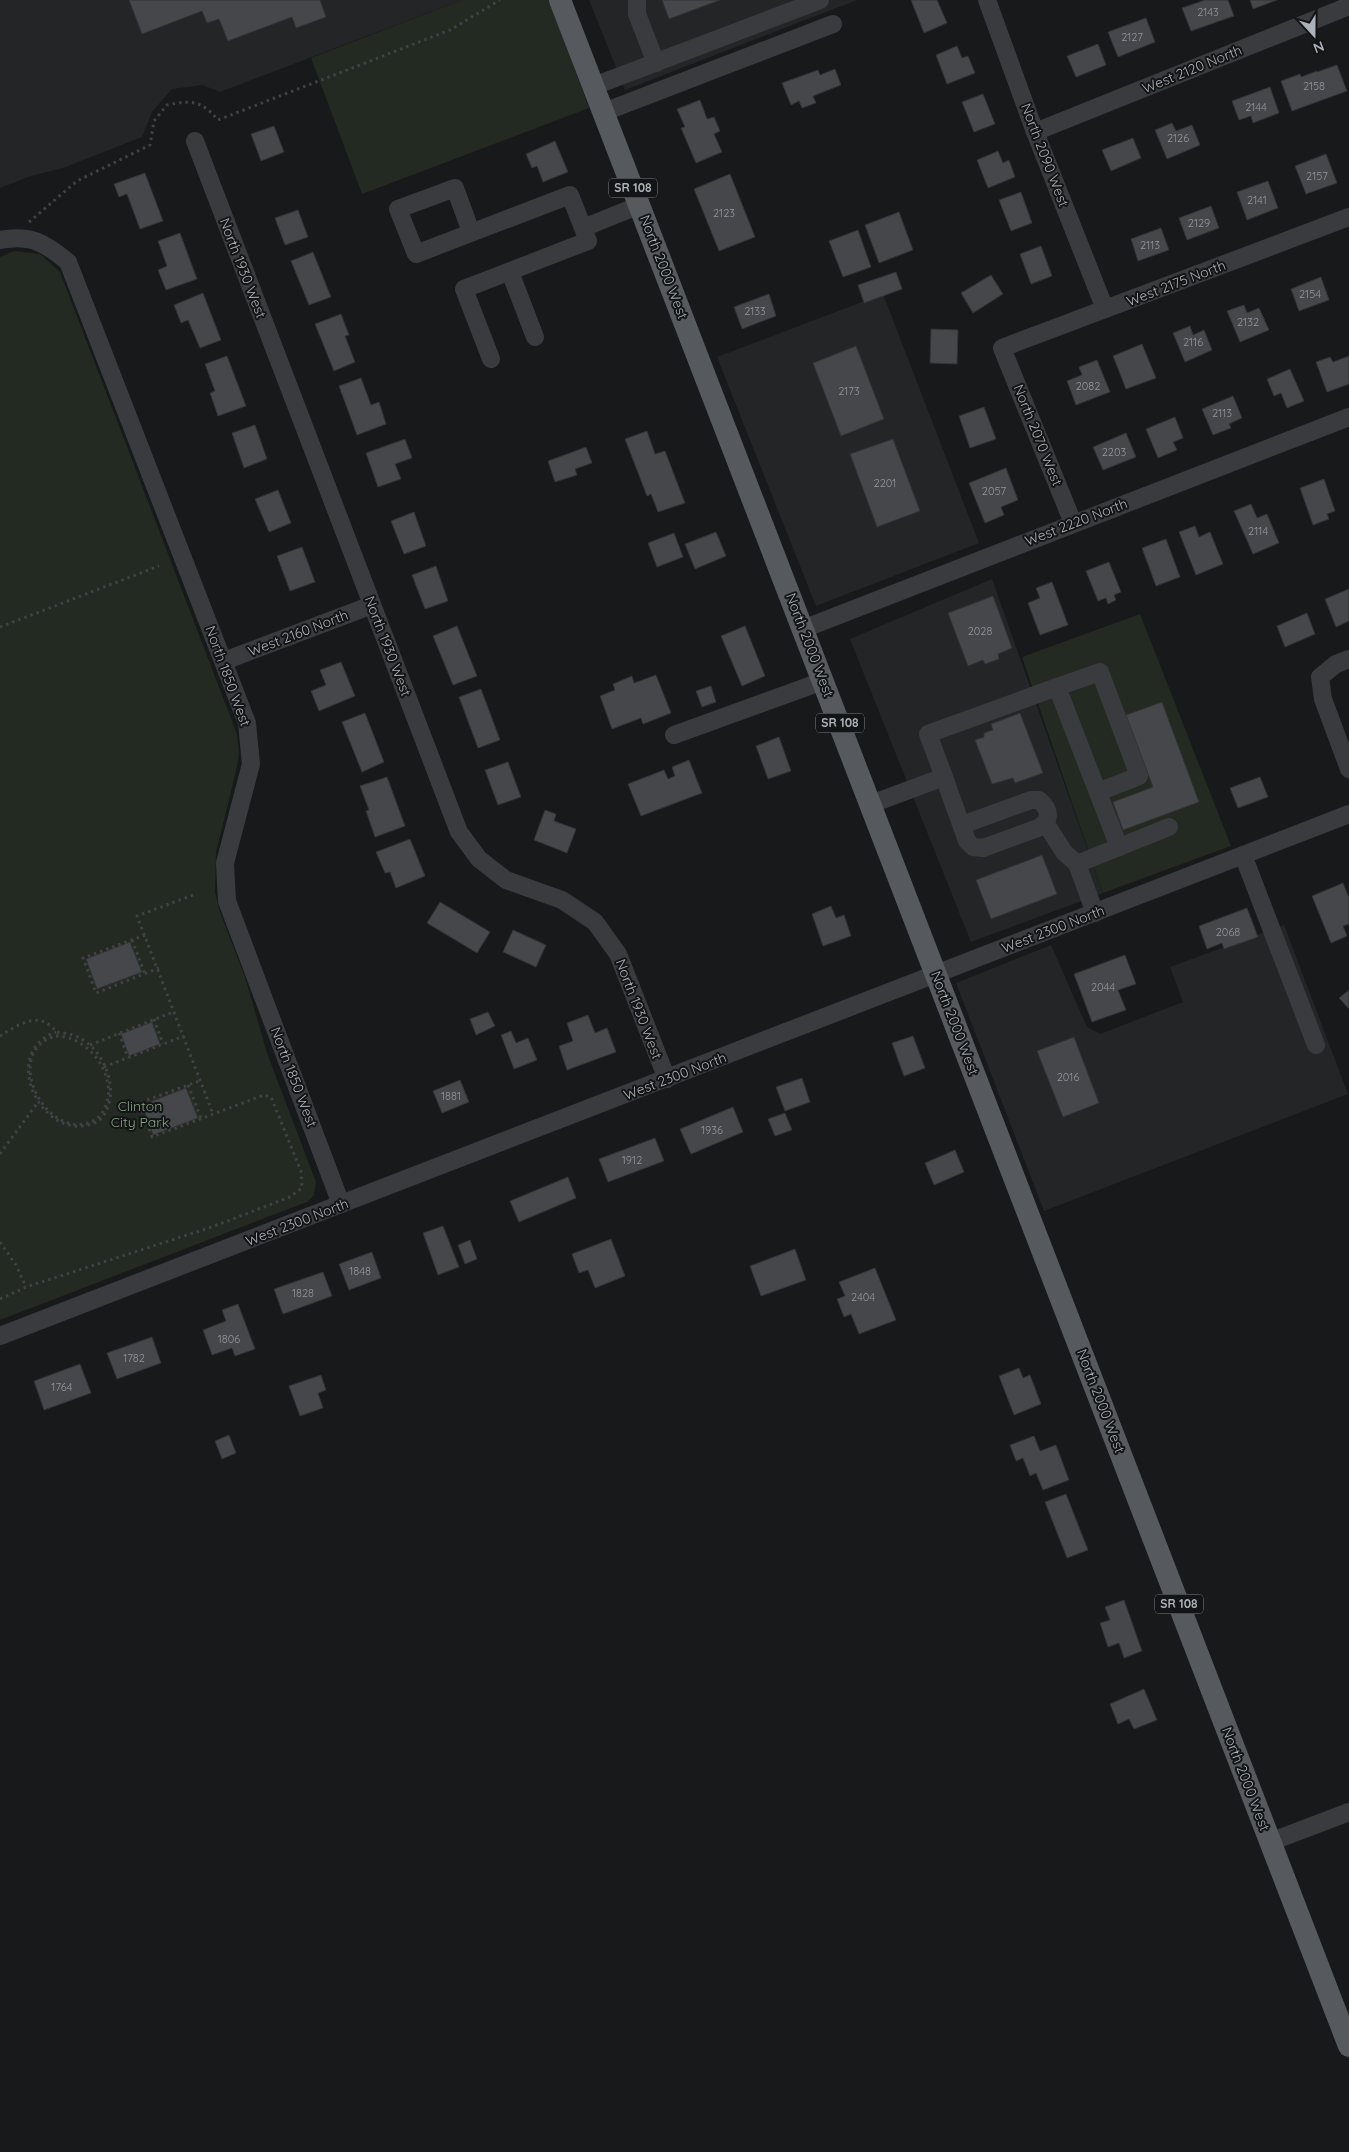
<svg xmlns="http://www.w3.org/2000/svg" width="1349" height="2152" font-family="Quicksand,sans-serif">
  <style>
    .built { fill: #242527 }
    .green { fill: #222a22 }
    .building { fill: #45474a; stroke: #323336 }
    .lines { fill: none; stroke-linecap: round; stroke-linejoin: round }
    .path { stroke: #404246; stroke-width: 3; stroke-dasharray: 2.5 4; stroke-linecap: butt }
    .minor { stroke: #3a3b3f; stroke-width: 18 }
    .major { stroke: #56595e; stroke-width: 22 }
    .labels { text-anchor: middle; stroke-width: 4; stroke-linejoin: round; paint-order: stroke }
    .number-label { font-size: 11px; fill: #92979d }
    .shield { fill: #131415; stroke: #7d8388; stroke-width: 1 }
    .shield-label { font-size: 12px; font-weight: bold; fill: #abb2b9 }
    .street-label { font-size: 14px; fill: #abb2b9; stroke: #131415 }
    .park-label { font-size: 14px; fill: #86a384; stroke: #131415 }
  </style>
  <rect width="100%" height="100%" fill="#18191a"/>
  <g class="built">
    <polygon points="0,0 462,0 220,92 202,85 172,89 152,112 142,137 63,168 31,176 0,188"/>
    <polygon points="589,0 857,0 625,90"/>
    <polygon points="883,294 979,543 816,606 717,357"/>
    <polygon points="992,579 1103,893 971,942 850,639"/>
    <polygon points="1284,925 1348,1094 1044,1211 956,983 1051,945 1087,1027 1100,1034 1183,1002 1170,967"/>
  </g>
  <g class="green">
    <polygon points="462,0 549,0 589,108 362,194 311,58"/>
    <polygon points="14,251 40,254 60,272 237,734 239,754 237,767 216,852 215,892 220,912 245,977 267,1053 316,1182 314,1195 307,1202 0,1320 0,257"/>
    <polygon points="1140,614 1231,846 1103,893 1022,657"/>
  </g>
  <g class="building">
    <polygon points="129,0 320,0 326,17 296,28 292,17 228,41 219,19 207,23 202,11 142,34"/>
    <polygon points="662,0 720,0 669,19"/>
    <polygon points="911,0 937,0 947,23 924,33"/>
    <polygon points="1205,0 1228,0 1234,16 1191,31 1182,8"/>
    <polygon points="1250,0 1277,0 1253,9"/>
    <polygon points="1146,18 1155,42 1118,57 1108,32"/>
    <polygon points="1098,44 1106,65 1076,77 1067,56"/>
    <polygon points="957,46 962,58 968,56 975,73 947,84 936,55"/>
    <polygon points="1337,65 1347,91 1292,111 1281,81 1300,74 1301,77 1317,71 1317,72"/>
    <polygon points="835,69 841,85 813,96 816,103 802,108 799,101 791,105 782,83 818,70 820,75"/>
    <polygon points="1270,87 1279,113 1253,123 1251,116 1239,120 1232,101"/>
    <polygon points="983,94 995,124 974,132 962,102"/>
    <polygon points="700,100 707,119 714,117 720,131 714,134 722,152 696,163 681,128 685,127 677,109"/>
    <polygon points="1172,123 1176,131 1192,125 1200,145 1167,159 1155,130"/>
    <polygon points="274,126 284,152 261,161 251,134"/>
    <polygon points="1133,138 1141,158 1111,171 1102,150"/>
    <polygon points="555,141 568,172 543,182 537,166 532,168 526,154"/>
    <polygon points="998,151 1003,163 1009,160 1015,177 988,188 977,160"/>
    <polygon points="1326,154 1337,183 1306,194 1295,166"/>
    <polygon points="145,173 163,221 140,229 127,194 119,197 114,184"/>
    <polygon points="730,174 755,237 719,251 694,189"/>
    <polygon points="1268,181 1278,208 1247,220 1237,192"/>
    <polygon points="1021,192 1032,223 1011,231 999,200"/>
    <polygon points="1211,206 1219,228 1187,240 1179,218"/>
    <polygon points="298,210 308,237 285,245 275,218"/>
    <polygon points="899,212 913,250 879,263 865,225"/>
    <polygon points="1161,228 1169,250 1138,261 1131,239"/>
    <polygon points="858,230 871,267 843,277 829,241"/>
    <polygon points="180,233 197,279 166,290 158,270 167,266 158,241"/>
    <polygon points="1041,246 1052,276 1031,284 1020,254"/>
    <polygon points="313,252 331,297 309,305 291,261"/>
    <polygon points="896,272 902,289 864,303 858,285"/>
    <polygon points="991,275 1003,294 973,313 961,293"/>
    <polygon points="1321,277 1329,300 1299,311 1291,289"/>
    <polygon points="203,293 221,340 200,348 188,320 181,323 174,305"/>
    <polygon points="769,294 776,316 742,329 734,307"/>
    <polygon points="1244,305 1247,313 1259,308 1269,330 1240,342 1227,311"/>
    <polygon points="341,314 349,335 345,336 355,362 334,371 315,324"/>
    <polygon points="1190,326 1193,335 1204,330 1212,350 1185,362 1173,333"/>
    <polygon points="931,329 958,330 957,364 930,363"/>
    <polygon points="1142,344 1156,378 1126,389 1113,356"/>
    <polygon points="856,346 884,419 841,436 813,363"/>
    <polygon points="227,356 246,406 218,416 210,393 215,391 205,364"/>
    <polygon points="1349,356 1349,384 1327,392 1316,362 1330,357 1333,362"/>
    <polygon points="1097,360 1110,392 1076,405 1067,381 1082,375 1079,367"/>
    <polygon points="1290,369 1304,401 1287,408 1281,393 1274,396 1267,379"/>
    <polygon points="361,378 371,405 379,402 386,424 357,435 339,386"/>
    <polygon points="1233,396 1242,418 1229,424 1231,428 1213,435 1202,409"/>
    <polygon points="984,407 996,439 970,448 959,416"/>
    <polygon points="1175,417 1183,438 1173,442 1177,450 1158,458 1146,429"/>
    <polygon points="255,425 267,459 244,468 232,433"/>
    <polygon points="647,431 655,454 665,451 685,503 658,512 651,494 647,496 625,439"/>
    <polygon points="1126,433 1136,457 1103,470 1093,447"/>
    <polygon points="405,439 412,458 395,464 401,479 378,487 366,453"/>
    <polygon points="893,439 920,511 877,527 850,454"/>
    <polygon points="586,447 592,463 575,469 577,475 555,482 548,461"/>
    <polygon points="1006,468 1018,500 1001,507 1004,515 985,523 969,483"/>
    <polygon points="1324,479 1335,511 1327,514 1329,519 1313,525 1300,488"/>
    <polygon points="278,490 291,523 269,532 255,499"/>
    <polygon points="1251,504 1257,518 1267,514 1279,543 1253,554 1234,511"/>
    <polygon points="414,512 426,546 404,554 391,521"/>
    <polygon points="1195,526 1199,537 1210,532 1223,564 1196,575 1179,532"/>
    <polygon points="716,532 726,556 695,569 685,544"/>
    <polygon points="674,533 683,557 657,567 648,543"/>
    <polygon points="1166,539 1180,577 1156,586 1142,548"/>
    <polygon points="302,547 315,582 290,591 277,556"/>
    <polygon points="1109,562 1121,592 1114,595 1116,600 1108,604 1106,598 1098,601 1086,571"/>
    <polygon points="436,566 448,601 425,609 412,575"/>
    <polygon points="1052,582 1068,625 1040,635 1028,603 1040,598 1036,588"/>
    <polygon points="1349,589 1349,621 1336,627 1325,599"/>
    <polygon points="993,596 1012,648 998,654 999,659 985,664 983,660 968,666 948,613"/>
    <polygon points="1307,613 1315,634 1285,647 1277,626"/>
    <polygon points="457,626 477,676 453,685 433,636"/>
    <polygon points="745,626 765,676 742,686 721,636"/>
    <polygon points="341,662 355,696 319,711 311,691 326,685 320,670"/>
    <polygon points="656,675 671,713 643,724 641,718 612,729 600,696 615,690 613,684 632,676 634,683"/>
    <polygon points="711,686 716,702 702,707 696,691"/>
    <polygon points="481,689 500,740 478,748 459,697"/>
    <polygon points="1162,702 1199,802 1123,830 1113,802 1153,787 1126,715"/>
    <polygon points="365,713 384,762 362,772 342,722"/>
    <polygon points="1020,713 1043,773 1015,783 1013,778 992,784 975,740 984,737 984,733 993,730 991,724"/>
    <polygon points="779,737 791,771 768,779 756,746"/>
    <polygon points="689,760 702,793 641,816 628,784 664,770 668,779 675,776 672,767"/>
    <polygon points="508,762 521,797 498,805 485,770"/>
    <polygon points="387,777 405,826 375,837 366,811 369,810 360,786"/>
    <polygon points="1260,777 1268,797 1238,808 1230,788"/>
    <polygon points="545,810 556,814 554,821 576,829 567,853 534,840"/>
    <polygon points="410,839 425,876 396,888 390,872 385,873 376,852"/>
    <polygon points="1042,855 1057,894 991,919 976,880"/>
    <polygon points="1343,883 1349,898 1349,924 1343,926 1347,936 1331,943 1312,896"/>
    <polygon points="440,902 490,932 477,953 427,923"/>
    <polygon points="831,906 836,918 844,915 851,936 823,946 812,914"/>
    <polygon points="1247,908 1258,937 1224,949 1222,943 1207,949 1199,926"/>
    <polygon points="513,930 546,945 536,967 503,952"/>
    <polygon points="130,942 142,972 97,989 86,959"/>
    <polygon points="1125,955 1136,984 1118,990 1126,1010 1092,1022 1074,974"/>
    <polygon points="1349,990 1349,1009 1339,998"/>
    <polygon points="488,1012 495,1026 476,1035 470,1019"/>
    <polygon points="588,1015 595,1033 607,1028 616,1052 567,1070 559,1046 573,1041 567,1023"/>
    <polygon points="152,1022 160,1044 129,1056 121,1034"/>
    <polygon points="511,1031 516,1043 528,1038 537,1060 514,1069 501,1035"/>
    <polygon points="913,1036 925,1068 904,1076 892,1043"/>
    <polygon points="1074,1037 1099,1103 1063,1117 1037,1051"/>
    <polygon points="802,1078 810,1102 785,1111 776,1087"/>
    <polygon points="460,1080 469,1102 442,1113 433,1091"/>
    <polygon points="186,1088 198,1118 153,1135 142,1105"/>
    <polygon points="733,1107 743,1132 691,1154 680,1129"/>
    <polygon points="785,1113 792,1130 775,1136 768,1119"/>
    <polygon points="655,1138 664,1161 608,1182 599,1159"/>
    <polygon points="955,1150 964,1172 934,1185 925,1163"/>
    <polygon points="568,1177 576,1198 519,1222 510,1201"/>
    <polygon points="443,1226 459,1267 438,1275 423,1233"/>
    <polygon points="611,1239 625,1276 595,1288 588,1270 579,1273 572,1254"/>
    <polygon points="470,1240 477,1259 465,1264 458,1245"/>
    <polygon points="795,1249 806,1280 761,1296 750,1266"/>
    <polygon points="372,1252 381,1278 349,1290 339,1264"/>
    <polygon points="875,1268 896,1320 859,1334 851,1314 844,1317 837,1299 845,1296 839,1282"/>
    <polygon points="323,1272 332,1296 283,1314 274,1289"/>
    <polygon points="238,1304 255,1349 235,1356 232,1348 212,1355 203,1330 226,1321 222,1310"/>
    <polygon points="152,1337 161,1363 117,1379 107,1353"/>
    <polygon points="80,1364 91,1393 44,1410 34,1381"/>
    <polygon points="1019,1368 1023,1378 1030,1375 1041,1404 1014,1415 999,1376"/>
    <polygon points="321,1375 326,1390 318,1393 323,1408 300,1416 289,1386"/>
    <polygon points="229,1435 236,1453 222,1459 215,1441"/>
    <polygon points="1034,1436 1040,1451 1056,1445 1069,1480 1043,1490 1036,1473 1030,1476 1023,1458 1016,1461 1010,1445"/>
    <polygon points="1066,1494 1088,1550 1067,1558 1045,1502"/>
    <polygon points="1124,1600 1142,1651 1124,1658 1119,1643 1108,1647 1100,1623 1110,1620 1105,1607"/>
    <polygon points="1144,1689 1157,1720 1134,1729 1129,1719 1118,1724 1110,1704"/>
  </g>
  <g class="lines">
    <g class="path">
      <path d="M29,222L77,181L150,145L154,121L167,105C191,100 201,100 218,120L450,30L500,0"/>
      <polyline points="0,627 159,566"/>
      <polyline points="193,895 137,916 213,1114"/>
      <polyline points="145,935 83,958 96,993 159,968"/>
      <polyline points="132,940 145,974"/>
      <polyline points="154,1019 163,1044"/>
      <polyline points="119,1033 128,1058"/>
      <path d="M0,1036C18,1025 40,1009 56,1032C63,1033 72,1034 78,1037C105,1050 120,1090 104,1115C101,1120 94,1124 88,1125C39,1137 0,1052 56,1032"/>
      <path d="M56,1036C88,1036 117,1074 106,1105C102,1116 95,1122 84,1124C41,1132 3,1050 56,1036Z"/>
      <polyline points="90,1045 173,1012"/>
      <polyline points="104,1067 184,1036"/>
      <polyline points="188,1085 201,1118"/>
      <polyline points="0,1154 38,1102"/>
      <polyline points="0,1242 16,1265 26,1287"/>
      <polyline points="0,1299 26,1287 209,1228 290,1197 302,1188 301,1171 271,1097 264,1095 152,1137 139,1103 202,1080"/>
    </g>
    <g class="minor">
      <polyline points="637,0 637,14 656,63"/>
      <polyline points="987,0 1035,132 1105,309"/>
      <polyline points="594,86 820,0"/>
      <polyline points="604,112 833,24"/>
      <polyline points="1035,132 1349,6"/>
      <polyline points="195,141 459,832 479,859 506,880 562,900 595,922 618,954 667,1079"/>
      <polyline points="471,232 455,188 398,209 416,254 570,195 583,228"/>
      <path d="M0,240C31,234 45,243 68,262L247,723L251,764L225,863L227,901L341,1204"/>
      <polyline points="510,272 535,337"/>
      <polyline points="491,359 464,289 588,241 583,228 640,205"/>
      <polyline points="1073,523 1002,348 1349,217"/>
      <polyline points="803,629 1349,417"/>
      <polyline points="1349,659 1336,664 1320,677 1323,699 1349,769"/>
      <polyline points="224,661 372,605"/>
      <polyline points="1057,687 1100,672 1139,776 1098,792"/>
      <polyline points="674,735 823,681"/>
      <path d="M944,777L967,841L973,847L983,848L1038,828C1052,820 1050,809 1039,800H1031L962,825"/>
      <polyline points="871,804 944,777 928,734 1057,687 1119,847"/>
      <polyline points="1046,824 1064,852 1077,864"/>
      <polyline points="1243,855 1316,1045"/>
      <polyline points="1095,913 1077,864 1169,827"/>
      <polyline points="0,1336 1349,814"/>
      <polyline points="1270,1842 1349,1812"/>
    </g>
    <polyline class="major" points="560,0 1349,2046"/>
  </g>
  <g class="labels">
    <g class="number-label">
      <text x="1208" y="16">2143</text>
      <text x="1132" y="41">2127</text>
      <text x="1314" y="90">2158</text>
      <text x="1256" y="111">2144</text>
      <text x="1178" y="142">2126</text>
      <text x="1317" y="180">2157</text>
      <text x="1257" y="204">2141</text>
      <text x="724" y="217">2123</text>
      <text x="1199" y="227">2129</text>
      <text x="1150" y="249">2113</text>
      <text x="1310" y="298">2154</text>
      <text x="755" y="315">2133</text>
      <text x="1248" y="326">2132</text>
      <text x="1193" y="346">2116</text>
      <text x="1088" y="390">2082</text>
      <text x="849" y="395">2173</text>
      <text x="1222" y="417">2113</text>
      <text x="1114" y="456">2203</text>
      <text x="885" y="487">2201</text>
      <text x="994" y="495">2057</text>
      <text x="1258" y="535">2114</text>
      <text x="980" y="635">2028</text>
      <text x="1228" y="936">2068</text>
      <text x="1103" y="991">2044</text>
      <text x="1068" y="1081">2016</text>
      <text x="451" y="1100">1881</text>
      <text x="712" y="1134">1936</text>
      <text x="632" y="1164">1912</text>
      <text x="360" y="1275">1848</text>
      <text x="303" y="1297">1828</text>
      <text x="863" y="1301">2404</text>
      <text x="229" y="1343">1806</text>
      <text x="134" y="1362">1782</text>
      <text x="62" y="1391">1764</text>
    </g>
    <g class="shield">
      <rect x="609" y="178.5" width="48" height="19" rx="4"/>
      <rect x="816" y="713.5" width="48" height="19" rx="4"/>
      <rect x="1155" y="1594.5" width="48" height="19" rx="4"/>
    </g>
    <g class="shield-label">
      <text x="633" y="192">SR 108</text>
      <text x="840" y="727">SR 108</text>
      <text x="1179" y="1608">SR 108</text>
    </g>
    <g class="street-label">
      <text transform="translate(1192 69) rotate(-22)" y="5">West 2120 North</text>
      <text transform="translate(1045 155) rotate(69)" y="5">North 2090 West</text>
      <text transform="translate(664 267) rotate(69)" y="5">North 2000 West</text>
      <text transform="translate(243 268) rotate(69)" y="5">North 1930 West</text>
      <text transform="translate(1176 283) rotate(-21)" y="5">West 2175 North</text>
      <text transform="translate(1038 435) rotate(68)" y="5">North 2070 West</text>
      <text transform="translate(1076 522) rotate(-21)" y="5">West 2220 North</text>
      <text transform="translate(298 633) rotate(-21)" y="5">West 2160 North</text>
      <text transform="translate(810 645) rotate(69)" y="5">North 2000 West</text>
      <text transform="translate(388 646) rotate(69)" y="5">North 1930 West</text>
      <text transform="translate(228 676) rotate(70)" y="5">North 1850 West</text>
      <text transform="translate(1053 929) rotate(-21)" y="5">West 2300 North</text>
      <text transform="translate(639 1009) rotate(69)" y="5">North 1930 West</text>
      <text transform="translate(955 1023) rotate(69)" y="5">North 2000 West</text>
      <text transform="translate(675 1076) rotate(-21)" y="5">West 2300 North</text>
      <text transform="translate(294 1077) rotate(69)" y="5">North 1850 West</text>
      <text transform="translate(297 1222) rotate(-21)" y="5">West 2300 North</text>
      <text transform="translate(1101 1401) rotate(69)" y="5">North 2000 West</text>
      <text transform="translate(1246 1779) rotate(69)" y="5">North 2000 West</text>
    </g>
    <g class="park-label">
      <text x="140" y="1111">Clinton<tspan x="140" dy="16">City Park</tspan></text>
    </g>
  </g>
  <g transform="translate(1314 35) rotate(159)" stroke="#131415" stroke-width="4" paint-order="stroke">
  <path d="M0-4L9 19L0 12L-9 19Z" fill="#abb2b9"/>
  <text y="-8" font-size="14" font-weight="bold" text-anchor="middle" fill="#abb2b9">N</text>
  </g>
</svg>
